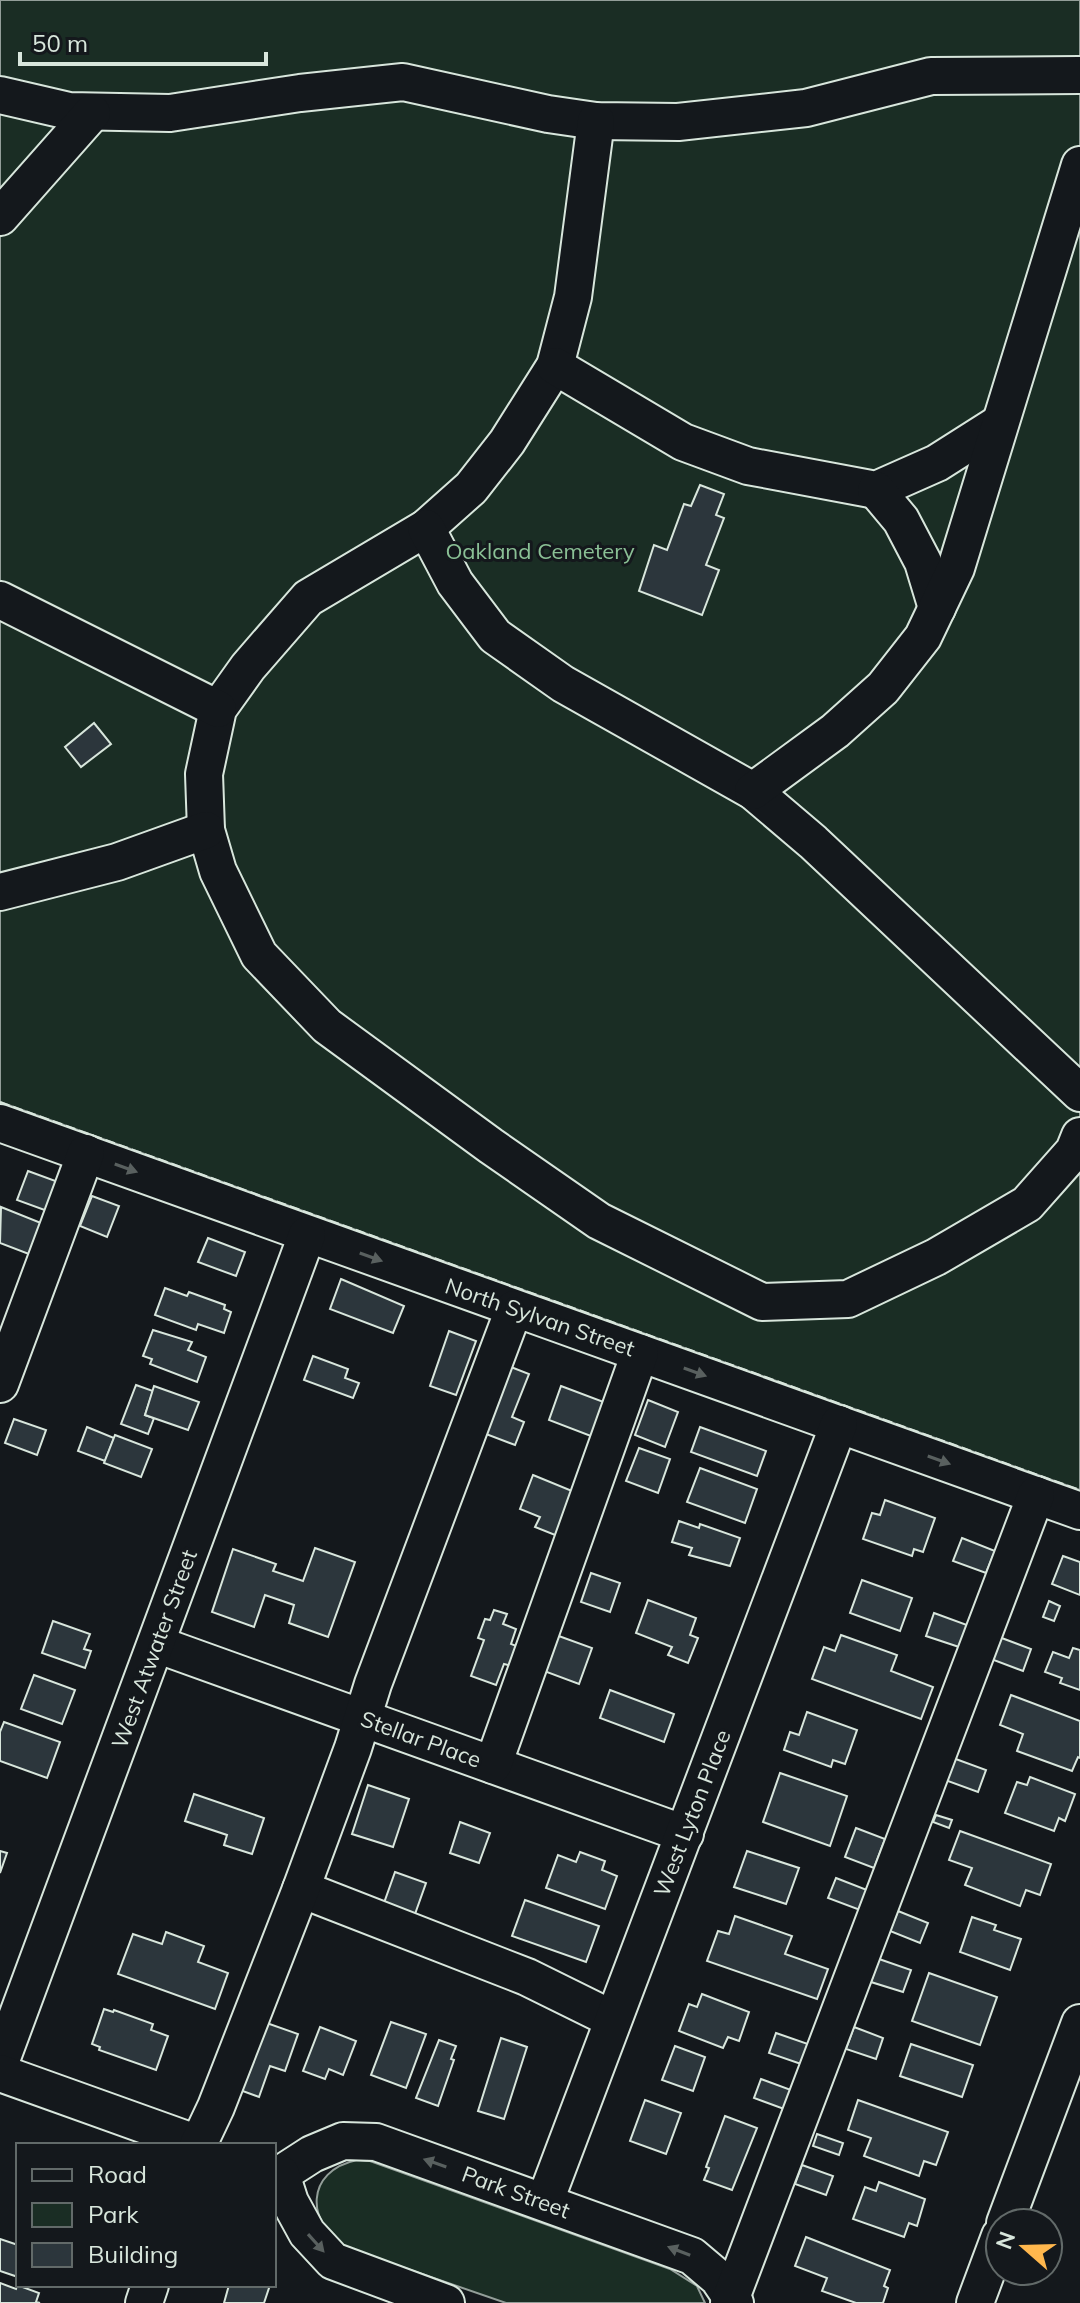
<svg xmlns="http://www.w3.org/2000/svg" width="1080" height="2303" font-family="Mulish,sans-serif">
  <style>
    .green { fill: #1a2d24; stroke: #939e99; stroke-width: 2 }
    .building { fill: #2c363c; stroke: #d8e6dc; stroke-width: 2 }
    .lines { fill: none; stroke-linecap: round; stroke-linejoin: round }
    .minor-casing { stroke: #d8e6dc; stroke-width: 40 }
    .minor { stroke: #14181c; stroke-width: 36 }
    .fence { stroke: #d8e6dc; stroke-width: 2; stroke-dasharray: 10 4; stroke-linecap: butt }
    .oneway { fill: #59605f }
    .labels { text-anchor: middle; stroke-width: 6; stroke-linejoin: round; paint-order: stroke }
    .park-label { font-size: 22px; fill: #8ac095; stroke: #14181c }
    .street-label { font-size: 22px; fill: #d8e6dc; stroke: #14181c }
  </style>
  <rect width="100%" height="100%" fill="#14181c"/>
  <g class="green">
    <polygon points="0,0 1080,0 1080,1490 0,1102"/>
    <path d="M357,2160L370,2161L670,2269L697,2286L705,2303H506L347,2248C305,2223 305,2171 357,2160Z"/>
  </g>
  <g class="building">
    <polygon points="700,485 724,494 716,515 724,518 706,565 719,570 702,615 639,591 654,545 667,550 684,504 691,506"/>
    <polygon points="94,723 111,744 81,767 65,747"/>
    <polygon points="28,1171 61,1183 50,1212 17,1200"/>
    <polygon points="92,1196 119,1206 107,1237 80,1226"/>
    <polygon points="1,1207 46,1225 34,1256 0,1243"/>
    <polygon points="208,1238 245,1252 236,1276 198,1262"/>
    <polygon points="341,1279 404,1306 393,1333 330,1309"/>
    <polygon points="165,1288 187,1296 189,1292 225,1305 224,1309 231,1312 224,1333 198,1324 196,1330 155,1315"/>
    <polygon points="153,1330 192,1342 188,1350 206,1357 197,1382 150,1364 152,1359 143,1356"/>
    <polygon points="449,1331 476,1341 456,1395 430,1386"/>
    <polygon points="313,1356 348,1369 345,1378 359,1383 353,1398 304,1380"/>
    <polygon points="503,1364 529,1374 512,1417 524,1422 515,1445 478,1431"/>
    <polygon points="136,1385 153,1391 145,1415 154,1418 148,1434 121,1424"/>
    <polygon points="154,1386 199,1402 188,1430 145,1415"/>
    <polygon points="561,1386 609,1404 596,1438 549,1420"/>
    <polygon points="648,1400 678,1412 665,1447 635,1435"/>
    <polygon points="14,1419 46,1430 37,1455 5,1443"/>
    <polygon points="87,1427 114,1438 105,1461 78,1451"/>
    <polygon points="700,1427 766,1451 757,1476 691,1452"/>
    <polygon points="115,1435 152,1449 141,1477 104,1463"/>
    <polygon points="639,1448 670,1459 658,1493 626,1481"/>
    <polygon points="700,1468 757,1489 745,1523 687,1502"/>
    <polygon points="533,1475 577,1493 560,1537 535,1527 540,1517 520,1509"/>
    <polygon points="885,1500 935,1518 923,1552 914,1549 912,1556 863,1539 872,1513 880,1515"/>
    <polygon points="679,1521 699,1528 700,1524 740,1538 730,1566 689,1555 692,1548 672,1542"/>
    <polygon points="962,1538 995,1551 986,1573 953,1561"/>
    <polygon points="315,1548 355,1562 328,1637 289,1623 294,1605 265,1595 254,1627 212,1612 233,1549 276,1564 273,1571 303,1581"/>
    <polygon points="1063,1556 1080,1562 1080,1595 1052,1584"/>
    <polygon points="591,1573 620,1583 610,1612 581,1602"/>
    <polygon points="862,1580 912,1598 900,1631 850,1613"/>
    <polygon points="648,1600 696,1618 690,1635 698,1638 688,1663 668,1655 672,1647 636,1633"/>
    <polygon points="1049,1601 1060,1606 1054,1621 1043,1617"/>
    <polygon points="494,1610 507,1614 503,1624 516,1629 511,1644 519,1647 512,1666 504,1664 496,1685 471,1676 484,1640 478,1638 485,1619 490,1620"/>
    <polygon points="934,1613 967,1625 959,1647 926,1636"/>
    <polygon points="53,1621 90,1634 84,1649 91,1651 85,1668 42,1653"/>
    <polygon points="556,1635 592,1648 579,1684 544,1671"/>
    <polygon points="841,1635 897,1655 891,1671 933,1687 921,1719 812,1679 824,1647 835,1651"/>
    <polygon points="999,1637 1031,1649 1023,1671 991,1659"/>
    <polygon points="1073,1648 1080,1650 1080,1690 1060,1683 1062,1678 1045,1672 1053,1652 1069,1658"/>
    <polygon points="34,1675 75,1690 62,1724 21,1709"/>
    <polygon points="610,1690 674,1714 664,1742 600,1718"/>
    <polygon points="1011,1695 1080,1721 1080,1758 1078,1757 1072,1771 1017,1751 1023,1734 1000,1725"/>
    <polygon points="807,1712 857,1730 845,1764 833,1760 831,1767 784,1750 790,1732 799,1735"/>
    <polygon points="4,1722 60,1742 47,1778 0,1761 0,1732"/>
    <polygon points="953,1758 986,1770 978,1792 945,1780"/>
    <polygon points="780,1773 847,1796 830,1846 763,1822"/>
    <polygon points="1030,1777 1075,1794 1065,1821 1059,1818 1054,1831 1005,1813 1017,1782 1027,1785"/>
    <polygon points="368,1785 409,1799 393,1847 352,1834"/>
    <polygon points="194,1794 264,1818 252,1854 224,1845 227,1835 185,1821"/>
    <polygon points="936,1815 952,1820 949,1828 933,1822"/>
    <polygon points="460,1822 490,1833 479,1863 450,1853"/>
    <polygon points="856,1828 885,1839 874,1868 845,1857"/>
    <polygon points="960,1831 1051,1864 1040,1895 1026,1890 1020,1906 965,1885 972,1868 949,1860"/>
    <polygon points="0,1851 7,1853 0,1873"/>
    <polygon points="747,1851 799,1868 786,1904 734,1887"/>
    <polygon points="580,1852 605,1861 602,1870 617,1876 605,1909 546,1888 558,1855 576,1862"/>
    <polygon points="395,1872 426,1883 415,1914 384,1903"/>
    <polygon points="836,1878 867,1890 860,1910 828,1898"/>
    <polygon points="525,1900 599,1926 586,1962 512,1936"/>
    <polygon points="898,1911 928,1923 920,1943 890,1931"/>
    <polygon points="735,1916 792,1936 785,1954 828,1969 817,1999 707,1961 718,1931 729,1934"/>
    <polygon points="972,1917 996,1925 994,1930 1021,1939 1010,1970 960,1952"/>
    <polygon points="166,1932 204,1946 198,1962 228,1973 215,2009 118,1974 133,1934 162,1944"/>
    <polygon points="879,1959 911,1970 903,1992 871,1982"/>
    <polygon points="929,1973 997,1997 980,2045 912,2021"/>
    <polygon points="702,1994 749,2012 739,2041 728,2037 723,2048 679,2031 689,2004 697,2007"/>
    <polygon points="104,2009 113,2012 114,2010 153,2024 151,2030 168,2036 156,2070 99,2050 100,2047 92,2044"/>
    <polygon points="261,2021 298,2034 285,2071 270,2066 259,2097 237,2089"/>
    <polygon points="391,2022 426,2034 406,2088 371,2075"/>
    <polygon points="320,2027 356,2041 343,2075 329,2069 325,2079 303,2071"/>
    <polygon points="854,2027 883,2038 876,2059 846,2049"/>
    <polygon points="776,2033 808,2044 801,2064 769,2053"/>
    <polygon points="501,2038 527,2047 504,2119 478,2111"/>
    <polygon points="439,2040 456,2046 451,2059 454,2060 438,2106 416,2098"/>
    <polygon points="911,2044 973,2065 962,2097 900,2076"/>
    <polygon points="675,2046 705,2057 693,2091 662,2080"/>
    <polygon points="761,2079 791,2090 784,2109 754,2098"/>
    <polygon points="645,2100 681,2113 666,2154 630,2141"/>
    <polygon points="858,2100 948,2132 936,2165 924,2161 919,2176 864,2156 871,2138 848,2130"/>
    <polygon points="725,2116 757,2128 732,2190 704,2180 709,2168 706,2167"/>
    <polygon points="817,2134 843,2143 839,2155 813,2146"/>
    <polygon points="802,2165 833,2176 826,2195 795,2184"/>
    <polygon points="879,2182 925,2199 917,2226 909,2223 904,2237 853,2219 865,2187 876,2191"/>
    <polygon points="806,2237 890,2270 884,2286 888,2288 883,2303 856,2303 822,2291 827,2278 795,2266"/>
    <polygon points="0,2239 18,2245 18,2277 0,2271"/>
    <polygon points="0,2283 16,2289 17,2285 39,2293 36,2302 40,2303 0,2303"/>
    <polygon points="229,2285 270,2285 264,2303 224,2303"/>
  </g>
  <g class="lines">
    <g class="minor-casing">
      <g id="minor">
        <polyline points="0,95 69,111 170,113 300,93 403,82 548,114 596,121 678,122 806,108 931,76 1080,75"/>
        <polyline points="596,121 573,297 555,366 507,442 471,488 426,528 308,598 248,667 218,709 204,774 206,830 218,871 259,955 327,1026 491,1146 599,1221 762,1302 848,1299 936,1257 1027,1204 1074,1151 1080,1136"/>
        <polyline points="0,217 92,113"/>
        <polyline points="555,366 683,442 748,466 876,490 937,463 1000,423"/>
        <polyline points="876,490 901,520 923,562 937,608"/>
        <polyline points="426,528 455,583 495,636 563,684 753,791 813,842 1080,1093"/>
        <polyline points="0,600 218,709"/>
        <polyline points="753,791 835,731 883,688 923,637 956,568 1080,165"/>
        <polyline points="0,892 117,862 206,830"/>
        <polyline points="0,1123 1080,1511"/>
        <polyline points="0,1384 86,1153"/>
        <polyline points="156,1644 685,1834"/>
        <polyline points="493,1765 640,1353"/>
        <polyline points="301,1889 527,1977 612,2019"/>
        <polyline points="0,2063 307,1235"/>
        <polyline points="0,2073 201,2145"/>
        <polyline points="198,2145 216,2107 301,1889 353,1748 373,1684 514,1309"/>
        <polyline points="281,2174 312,2154 343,2141 376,2142 692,2256 718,2278 735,2303"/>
        <polyline points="281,2174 290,2202 307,2233 333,2261 446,2303"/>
        <polyline points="545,2201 839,1424"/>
        <polyline points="1005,2223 1080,2023"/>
        <polyline points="144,2303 150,2285"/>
        <polyline points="729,2303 1036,1495"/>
        <polyline points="975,2303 1000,2236"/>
      </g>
    </g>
    <use href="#minor" class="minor"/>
    <polyline class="fence" points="0,1102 1080,1490"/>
  </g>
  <defs><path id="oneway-solid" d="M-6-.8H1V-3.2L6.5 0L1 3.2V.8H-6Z" transform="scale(2)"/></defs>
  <g class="oneway">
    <use href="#oneway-solid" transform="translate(126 1168) rotate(20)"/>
    <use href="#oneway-solid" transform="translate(371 1257) rotate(20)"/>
    <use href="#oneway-solid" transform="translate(695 1372) rotate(20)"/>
    <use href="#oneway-solid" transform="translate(939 1460) rotate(20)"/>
    <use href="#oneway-solid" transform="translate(435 2163) rotate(-161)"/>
    <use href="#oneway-solid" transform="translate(316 2243) rotate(48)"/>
    <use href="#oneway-solid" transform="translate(679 2251) rotate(-159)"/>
  </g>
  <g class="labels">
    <g class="park-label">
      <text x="540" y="559">Oakland Cemetery</text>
    </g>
    <g class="street-label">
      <text transform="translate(540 1317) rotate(19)" y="8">North Sylvan Street</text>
      <text transform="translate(154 1649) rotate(-70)" y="8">West Atwater Street</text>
      <text transform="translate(421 1739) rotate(20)" y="8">Stellar Place</text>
      <text transform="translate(692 1813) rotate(-69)" y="8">West Lyton Place</text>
      <text transform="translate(516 2192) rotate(20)" y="8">Park Street</text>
    </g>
  </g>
  <rect x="16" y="2143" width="260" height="144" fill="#14181c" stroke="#626a69" stroke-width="2"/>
  <rect x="32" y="2169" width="40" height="12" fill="#14181c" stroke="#626a69" stroke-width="2"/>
  <text x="88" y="2183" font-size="24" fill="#d8e6dc">Road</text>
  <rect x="32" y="2203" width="40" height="24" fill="#1a2d24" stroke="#626a69" stroke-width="2"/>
  <text x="88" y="2223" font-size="24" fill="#d8e6dc">Park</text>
  <rect x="32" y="2243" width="40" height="24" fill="#2c363c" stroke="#626a69" stroke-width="2"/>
  <text x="88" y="2263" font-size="24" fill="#d8e6dc">Building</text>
  <g transform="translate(1024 2247) rotate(290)"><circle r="38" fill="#14181c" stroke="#626a69" stroke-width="2"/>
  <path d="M0-6L14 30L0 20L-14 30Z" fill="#ffb74d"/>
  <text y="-12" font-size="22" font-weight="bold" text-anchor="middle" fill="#d8e6dc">N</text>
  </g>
  <path d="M20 52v12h246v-12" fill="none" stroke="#d8e6dc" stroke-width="4"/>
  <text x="32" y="52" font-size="24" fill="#d8e6dc" stroke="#14181c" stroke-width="6" paint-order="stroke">50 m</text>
</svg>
